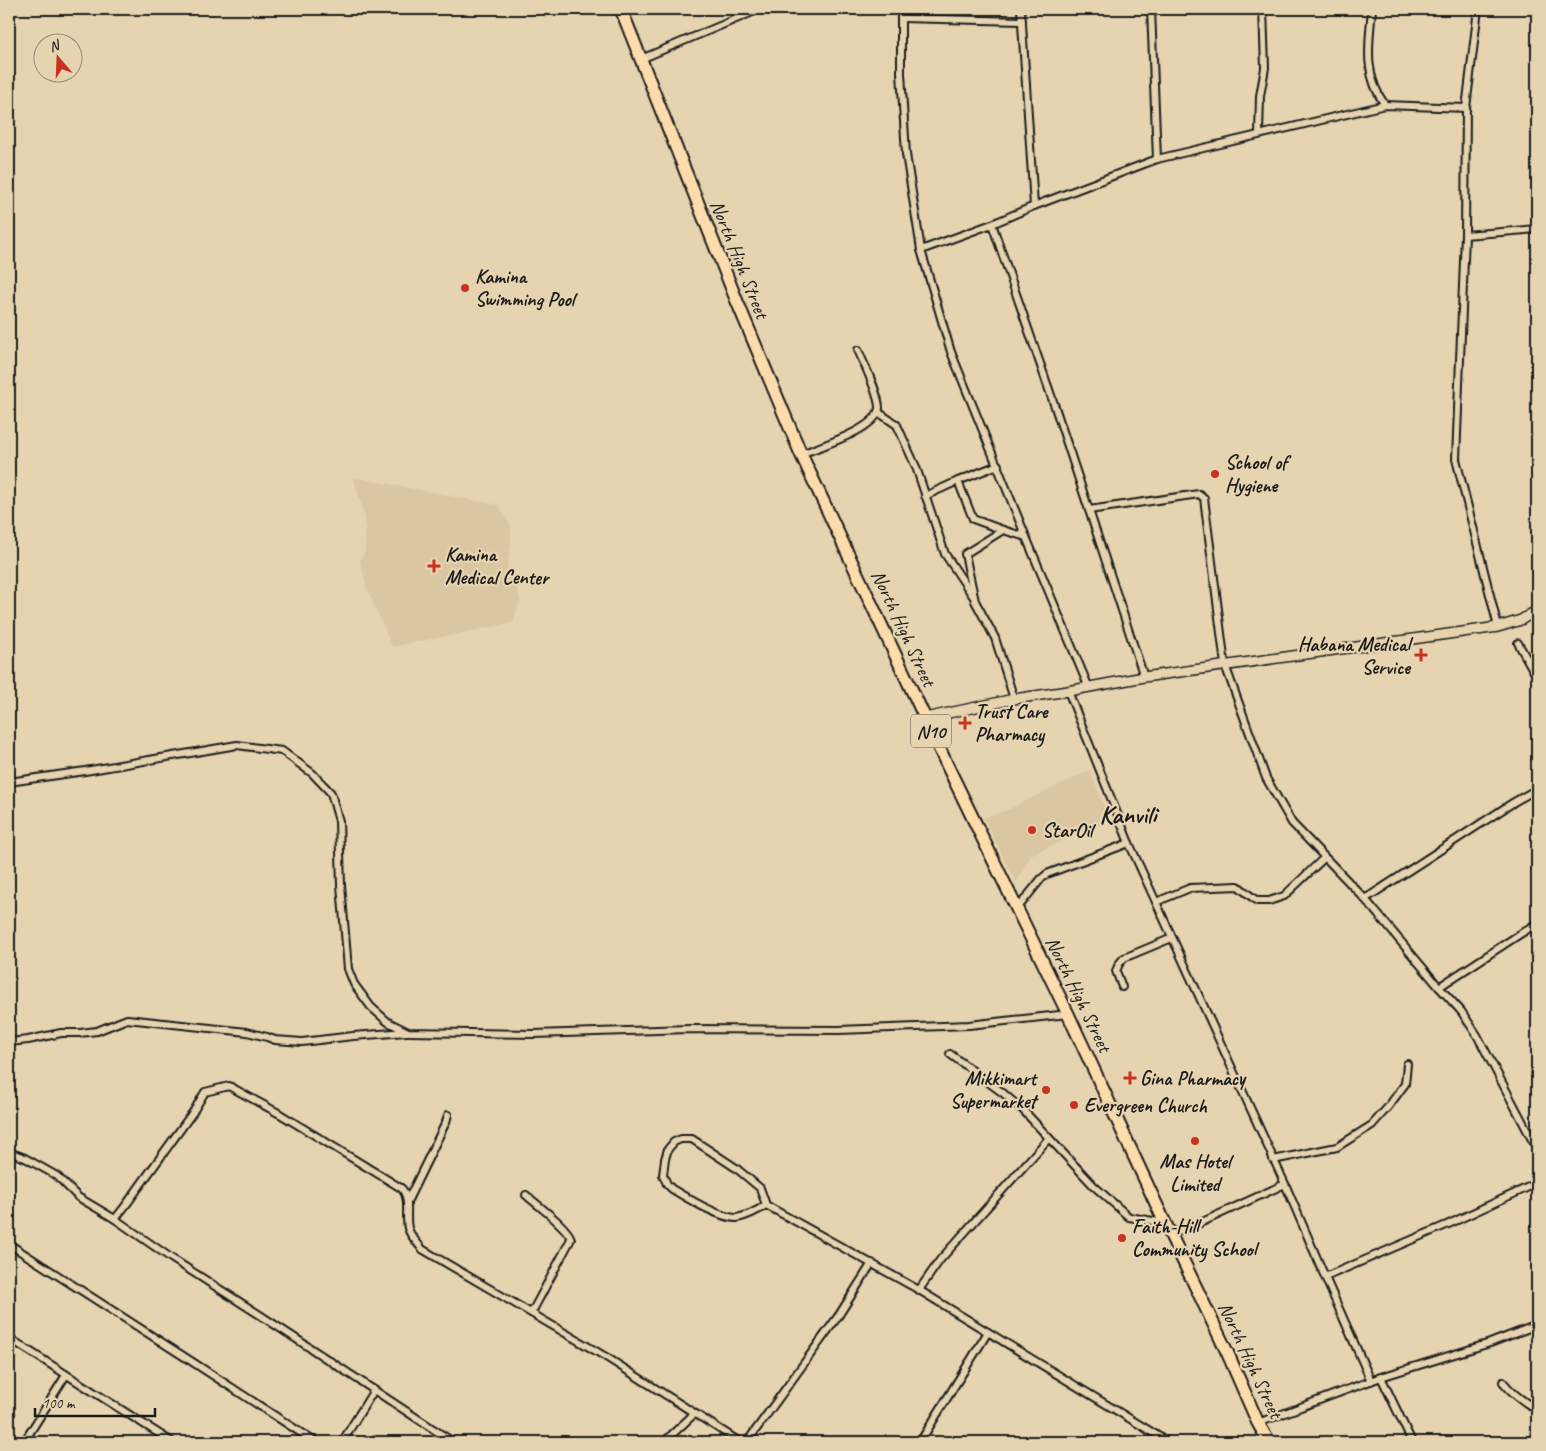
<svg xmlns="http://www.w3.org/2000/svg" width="1546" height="1451" font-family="Caveat,sans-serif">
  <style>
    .built { fill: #dbc6a2 }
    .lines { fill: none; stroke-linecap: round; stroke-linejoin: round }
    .street-casing { stroke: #1c1c1c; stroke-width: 10 }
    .secondary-casing { stroke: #1c1c1c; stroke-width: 12 }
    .highway-casing { stroke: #1c1c1c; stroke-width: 15 }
    .street { stroke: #e6d4b1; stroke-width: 6 }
    .secondary { stroke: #e6d4b1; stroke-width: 9 }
    .highway { stroke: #fddcac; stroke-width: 11 }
    .poi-dot { fill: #c8321e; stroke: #e6d4b1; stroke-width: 2 }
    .labels { text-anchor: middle; stroke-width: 4.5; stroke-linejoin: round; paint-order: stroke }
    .shield { fill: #e6d4b1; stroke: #595349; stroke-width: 1 }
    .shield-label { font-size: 19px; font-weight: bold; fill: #1c1c1c }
    .street-label { font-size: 20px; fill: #1c1c1c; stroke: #e6d4b1 }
    .poi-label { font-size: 20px; font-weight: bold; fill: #1c1c1c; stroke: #e6d4b1; text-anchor: start }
    .district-label { font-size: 25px; font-weight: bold; fill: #1c1c1c; stroke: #e6d4b1 }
  </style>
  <rect width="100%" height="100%" fill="#e6d4b1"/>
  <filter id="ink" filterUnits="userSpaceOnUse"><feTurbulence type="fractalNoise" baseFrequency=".02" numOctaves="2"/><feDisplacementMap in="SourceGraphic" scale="10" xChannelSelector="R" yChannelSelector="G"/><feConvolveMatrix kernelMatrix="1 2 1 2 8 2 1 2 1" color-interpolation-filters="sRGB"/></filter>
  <g filter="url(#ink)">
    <g class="built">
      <polygon points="353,477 498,505 511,526 511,546 507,570 514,574 520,600 513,623 392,647 367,589 360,561 365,551 365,518"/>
      <polygon points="1090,770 1110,821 1032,854 1016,883 984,818 1007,810"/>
    </g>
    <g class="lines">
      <g class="street-casing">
        <g id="street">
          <polyline points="901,9 901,73 906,154 921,250 951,352 1026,537 1089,688"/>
          <polyline points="1021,9 1034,206"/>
          <polyline points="1151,9 1157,159"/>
          <path d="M1372,9C1369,44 1363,74 1385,105"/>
          <polyline points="1478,9 1466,108 1465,235 1456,459 1498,627"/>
          <polyline points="901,18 1022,21"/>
          <polyline points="641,59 760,9"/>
          <polyline points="1259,134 1260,96 1265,68 1263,9"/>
          <polyline points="992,224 1055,407 1144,677"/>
          <polyline points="1465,235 1537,229"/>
          <polyline points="921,250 992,224 1034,206 1157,159 1385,105 1466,108"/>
          <polyline points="878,412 897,425 916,467 945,554 973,596"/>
          <path d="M801,454C818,447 878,429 879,408C879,394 864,364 858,350"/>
          <polyline points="958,481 998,465"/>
          <polyline points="925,496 958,481 973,519 1003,530"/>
          <polyline points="1089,510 1199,494 1204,498 1225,665 1266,778 1292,823 1365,899 1439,987 1461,1011 1477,1035 1537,1149"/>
          <polyline points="1518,643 1537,677"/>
          <polyline points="1068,691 1129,843 1285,1184 1325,1277"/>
          <polyline points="1014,699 995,638 975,601 965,554 1003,530 1026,537"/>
          <polyline points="9,782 85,771 237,745 282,751 312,773 331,793 339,821 341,885 348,969 354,984 371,1007 388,1022 408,1032 534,1034 689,1029 839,1030 969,1025 1068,1014"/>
          <polyline points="1365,899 1514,802 1537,789"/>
          <polyline points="1156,902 1190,888 1238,886 1257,901 1269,901 1284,896 1324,858"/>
          <polyline points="1017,909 1041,879 1047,874 1129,843"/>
          <polyline points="1122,987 1116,971 1119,964 1124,958 1172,938"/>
          <polyline points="1439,987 1537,923"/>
          <polyline points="9,1042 28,1040 61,1033 80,1033 97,1031 127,1019 247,1032 267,1037 275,1040 302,1042 353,1036 407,1032"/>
          <polyline points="1049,1138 1094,1186 1129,1217 1165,1223"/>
          <polyline points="9,1152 25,1158 57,1176 78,1197 115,1219 171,1258 260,1315 453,1442"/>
          <polyline points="1273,1160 1337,1147 1372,1125 1388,1107 1405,1084 1407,1064"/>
          <path d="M526,1195C536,1204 568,1227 571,1239L532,1312"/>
          <polyline points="407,1202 446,1122 448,1115"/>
          <path d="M766,1205C757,1211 748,1216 737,1218C721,1219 687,1198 672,1189L667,1184L663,1175L665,1159L668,1149L674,1142L681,1139H692L736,1168L760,1188L766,1205L919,1290L1168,1442"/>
          <path d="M115,1219L126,1205L193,1112L205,1092L229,1086L280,1114L401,1188C411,1197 405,1216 408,1228C410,1236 417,1242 422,1249L606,1357L740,1442"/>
          <polyline points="1171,1234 1198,1224 1285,1184"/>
          <polyline points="9,1244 191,1361 315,1442"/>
          <polyline points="919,1290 940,1260 1049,1138 1024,1111 1003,1093 950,1054"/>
          <polyline points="9,1338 172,1442"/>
          <polyline points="1381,1377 1412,1442"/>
          <polyline points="1371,1381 1325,1277 1451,1223 1537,1183"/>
          <path d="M1503,1382C1513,1394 1523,1402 1537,1409"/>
          <polyline points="1258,1423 1381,1377 1490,1343 1537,1325"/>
          <polyline points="24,1442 66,1375"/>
          <polyline points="342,1442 374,1390"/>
          <polyline points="664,1442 694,1414"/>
          <polyline points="747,1442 839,1315 872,1263"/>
          <polyline points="920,1442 988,1332"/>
        </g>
      </g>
      <g class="secondary-casing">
        <polyline id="secondary" points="925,718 1014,699 1068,691 1144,677 1498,627 1521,620 1537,610"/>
      </g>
      <g class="highway-casing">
        <polyline id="highway" points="621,9 736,299 801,454 948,767 1068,1014 1165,1223 1228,1354 1258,1423 1269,1442"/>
      </g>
      <use href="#street" class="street"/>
      <use href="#secondary" class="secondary"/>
      <use href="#highway" class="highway"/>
    </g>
  </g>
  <g class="poi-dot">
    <circle cx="465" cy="288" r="5"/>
    <circle cx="1215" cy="474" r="5"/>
    <path d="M431.5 558.5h5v5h5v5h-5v5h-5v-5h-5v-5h5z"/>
    <path d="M1418.5 647.5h5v5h5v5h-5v5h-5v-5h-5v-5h5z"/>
    <path d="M962.5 715.5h5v5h5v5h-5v5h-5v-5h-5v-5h5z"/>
    <circle cx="1032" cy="830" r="5"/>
    <path d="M1127.5 1070.5h5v5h5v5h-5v5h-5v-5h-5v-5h5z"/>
    <circle cx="1046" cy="1090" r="5"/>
    <circle cx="1074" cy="1105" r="5"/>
    <circle cx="1195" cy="1141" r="5"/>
    <circle cx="1122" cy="1238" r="5"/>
  </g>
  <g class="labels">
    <rect class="shield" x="911" y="714.5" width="40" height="33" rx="4"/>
    <g class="shield-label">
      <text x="931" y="738">N10</text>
    </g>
    <g class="street-label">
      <text transform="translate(740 259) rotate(68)" y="7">North High Street</text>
      <text transform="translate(904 628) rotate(65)" y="7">North High Street</text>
      <text transform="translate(1079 994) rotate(64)" y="7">North High Street</text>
      <text transform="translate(1251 1360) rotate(65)" y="7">North High Street</text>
    </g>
    <g class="poi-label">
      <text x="475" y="283">Kamina<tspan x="475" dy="23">Swimming Pool</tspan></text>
      <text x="1225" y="469">School of<tspan x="1225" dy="23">Hygiene</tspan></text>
      <text x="445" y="561">Kamina<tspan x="445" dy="23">Medical Center</tspan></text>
      <text x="1410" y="651" text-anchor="end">Habana Medical<tspan x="1410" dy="23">Service</tspan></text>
      <text x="975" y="718">Trust Care<tspan x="975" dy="23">Pharmacy</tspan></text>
      <text x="1042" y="837">StarOil</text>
      <text x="1036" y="1085" text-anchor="end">Mikkimart<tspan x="1036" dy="23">Supermarket</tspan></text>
      <text x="1140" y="1085">Gina Pharmacy</text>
      <text x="1084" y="1112">Evergreen Church</text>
      <text x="1195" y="1168" text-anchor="middle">Mas Hotel<tspan x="1195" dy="23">Limited</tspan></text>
      <text x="1132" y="1233">Faith-Hill<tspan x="1132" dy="23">Community School</tspan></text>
    </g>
    <g class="district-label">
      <text x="1128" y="823">Kanvili</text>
    </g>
  </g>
  <rect width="1546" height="1451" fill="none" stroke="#e6d4b1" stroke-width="30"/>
  <rect x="15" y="15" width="1516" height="1421" fill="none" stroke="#1c1c1c" stroke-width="2" filter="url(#ink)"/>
  <g transform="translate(58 58) rotate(341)"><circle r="24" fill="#e6d4b1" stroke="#958a75"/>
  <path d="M0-4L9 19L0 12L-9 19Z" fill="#c8321e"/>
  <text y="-8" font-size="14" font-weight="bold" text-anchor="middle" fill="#1c1c1c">N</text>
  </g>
  <path d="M35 1408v8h120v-8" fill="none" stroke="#1c1c1c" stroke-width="2.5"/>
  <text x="42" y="1408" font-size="15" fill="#1c1c1c" stroke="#e6d4b1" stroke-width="4" paint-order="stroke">100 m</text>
</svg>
